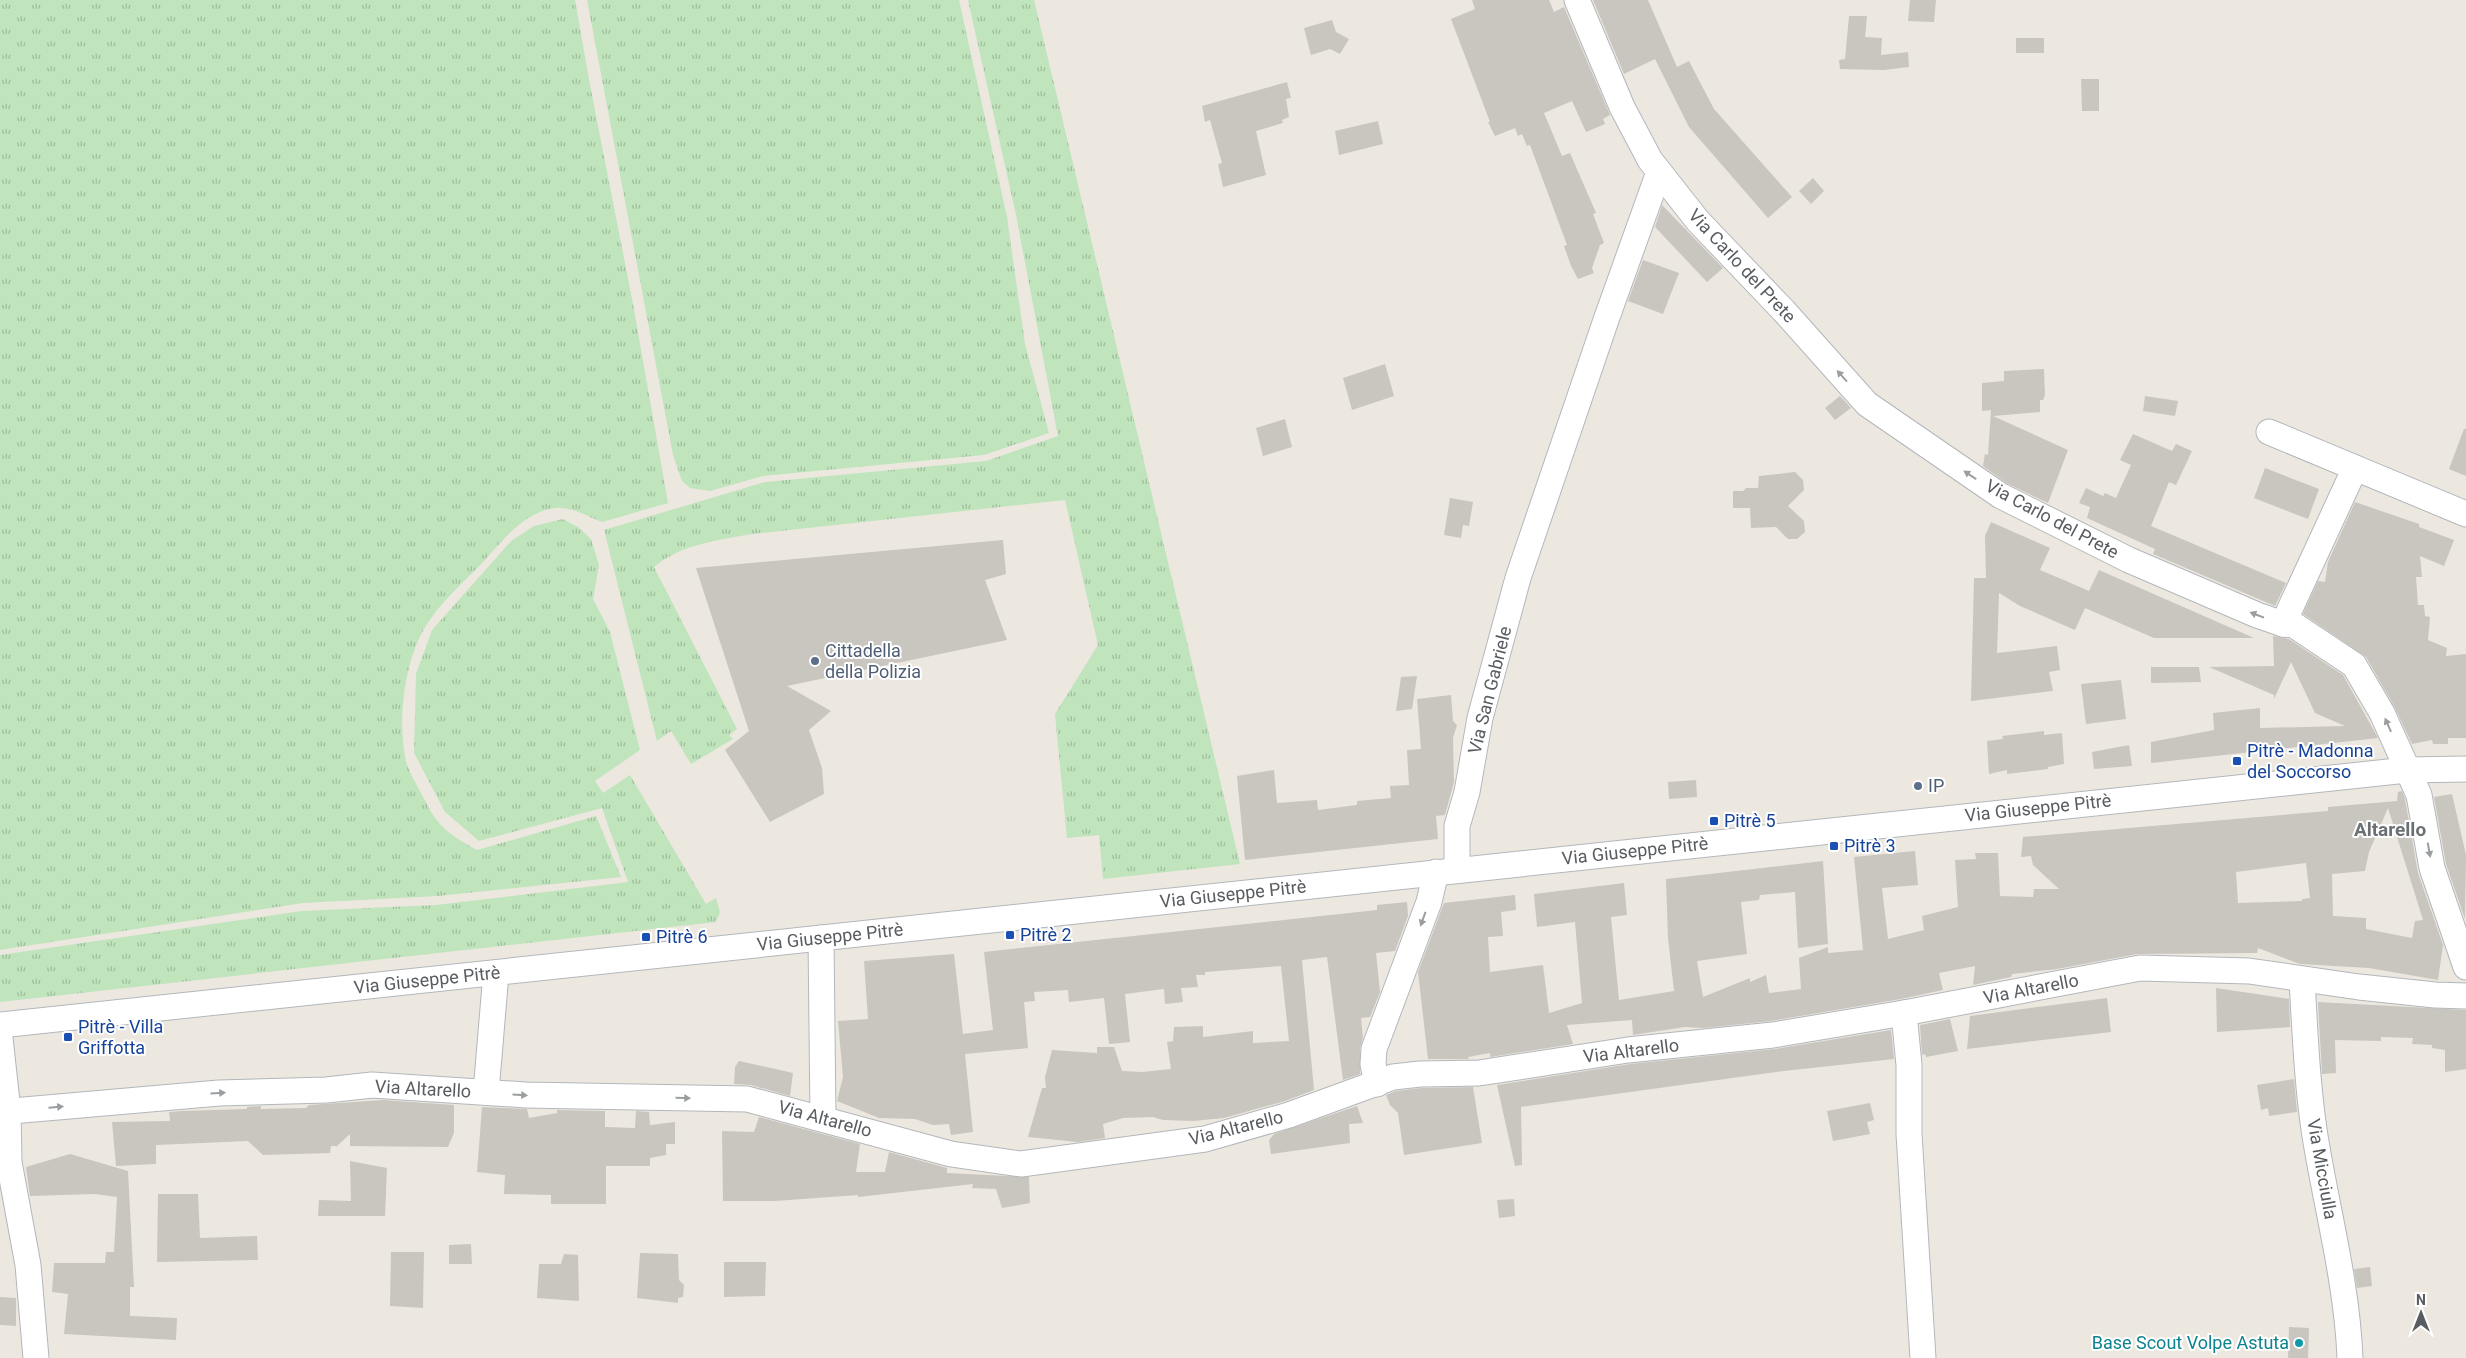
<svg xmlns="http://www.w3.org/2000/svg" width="2466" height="1358" font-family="Roboto,sans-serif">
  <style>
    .grass { fill: url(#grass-tufts) }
    .building { fill: #c9c5bf; fill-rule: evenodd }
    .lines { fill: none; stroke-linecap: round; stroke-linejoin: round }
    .minor-casing { stroke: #b3b7bb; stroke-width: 27 }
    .minor { stroke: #fff; stroke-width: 25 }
    .oneway { fill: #9b9ea0 }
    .service-dot { fill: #5c6f8a; stroke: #fff; stroke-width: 2 }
    .transit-dot { fill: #1a4fb4; stroke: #fff; stroke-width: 2 }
    .culture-dot { fill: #0f9aa8; stroke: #fff; stroke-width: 2 }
    .labels { text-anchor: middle; stroke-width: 4; stroke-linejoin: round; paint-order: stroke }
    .street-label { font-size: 18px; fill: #595d61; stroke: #fff }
    .service-label { font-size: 18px; fill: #4e5e75; stroke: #fff; text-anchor: start }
    .transit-label { font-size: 18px; fill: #164399; stroke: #fff; text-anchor: start }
    .culture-label { font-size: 18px; fill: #0d838f; stroke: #fff; text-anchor: end }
    .neighbourhood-label { font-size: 19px; font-weight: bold; fill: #6a7073; stroke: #fff }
  </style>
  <defs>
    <pattern id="grass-tufts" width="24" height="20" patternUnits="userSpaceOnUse" patternTransform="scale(1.25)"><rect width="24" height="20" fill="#c0e4bc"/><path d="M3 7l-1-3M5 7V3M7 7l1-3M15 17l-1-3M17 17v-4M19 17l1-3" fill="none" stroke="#9fbc9c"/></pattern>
  </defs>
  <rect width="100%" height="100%" fill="#ece8e0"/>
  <g class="grass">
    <path d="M0,0H575L590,85L633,304L668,503L602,522C587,516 573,507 556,508C525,511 503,540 484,561C464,582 439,603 424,629C404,664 397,722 406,761C409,773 417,785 422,795C427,804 433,817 440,824C450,835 464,843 477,850L596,816L621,877L438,896L303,903L0,950Z"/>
    <polygon points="587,0 959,0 1007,217 1025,344 1049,433 984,455 763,476 710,491 690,488 682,481 673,455"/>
    <path d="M968,0H1034L1240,864L1103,879L1099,835L1067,838L1055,714L1098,645L1065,500L752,534C719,540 681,544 654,567L737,729L729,735L733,739L691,764L671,731L657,741L604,530L765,482L986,461L1058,436L1016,215Z"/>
    <polygon points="563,519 578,527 591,539 599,565 593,599 610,632 640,750 595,781 603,793 630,775 706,904 716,898 720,912 716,922 0,1002 0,955 302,911 436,905 628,882 602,808 479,841 445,812 414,753 416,674 432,630 511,541 534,526"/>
  </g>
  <g class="building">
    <polygon points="1472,0 1549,0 1554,12 1564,7 1610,115 1603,119 1605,124 1586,132 1572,101 1544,113 1562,156 1570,153 1596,213 1593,214 1604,243 1600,245 1592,268 1594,273 1578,279 1571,266 1564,246 1567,245 1553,207 1530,145 1527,146 1522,134 1518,136 1515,128 1495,136 1488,122 1490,122 1451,19 1475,9"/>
    <polygon points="1593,0 1648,0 1677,67 1689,61 1714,109 1792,197 1768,218 1689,127 1655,59 1624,74"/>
    <polygon points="1910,0 1936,0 1934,22 1908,21"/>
    <polygon points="1849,16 1867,16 1865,37 1882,38 1881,55 1908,52 1909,67 1884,70 1840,69 1839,60 1845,59"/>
    <polygon points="1332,20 1336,32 1349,39 1340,54 1330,49 1311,55 1304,28"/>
    <rect x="2016" y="38" width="28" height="15"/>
    <polygon points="2081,79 2099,79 2099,111 2082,111"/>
    <polygon points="1287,82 1291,98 1286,99 1289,117 1282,120 1283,123 1256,131 1266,175 1223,187 1218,164 1222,163 1210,120 1205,122 1202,106"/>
    <polygon points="1378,121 1383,144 1339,155 1335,131"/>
    <polygon points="1813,178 1824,191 1811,204 1799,191"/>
    <polygon points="1662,205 1723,268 1707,282 1655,227"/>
    <polygon points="1643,260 1679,273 1663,314 1628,301"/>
    <polygon points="1385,364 1394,396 1352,410 1343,378"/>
    <polygon points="2044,369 2045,395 2043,400 2040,400 2040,412 1993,416 2068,450 2048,503 2008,484 1983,466 1985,454 1988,455 1991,410 1982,411 1982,383 2004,381 2004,371"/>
    <polygon points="1840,396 1851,408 1835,420 1825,408"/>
    <polygon points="2145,396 2178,401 2175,416 2143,411"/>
    <polygon points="1285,419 1292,447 1263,456 1256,428"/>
    <polygon points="2464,429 2466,429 2466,476 2449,469"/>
    <polygon points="2133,434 2172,451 2176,444 2192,451 2176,485 2169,482 2151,526 2286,583 2275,606 2153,554 2155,549 2087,518 2090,507 2079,503 2086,488 2103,496 2105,493 2116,498 2131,465 2120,460"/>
    <polygon points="2265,468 2319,489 2308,519 2254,498"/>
    <polygon points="1795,472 1803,480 1804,490 1788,506 1804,521 1805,532 1797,539 1788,539 1776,527 1751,528 1750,508 1733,508 1733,491 1743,491 1746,488 1758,488 1759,476"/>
    <polygon points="1450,498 1473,502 1469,526 1463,525 1461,538 1444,535"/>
    <polygon points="2355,502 2419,524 2419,527 2454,540 2444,566 2420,556 2422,577 2416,577 2418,605 2424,605 2425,616 2430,617 2428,640 2447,648 2446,656 2466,654 2466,738 2448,738 2448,744 2433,744 2432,740 2412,744 2394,706 2366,657 2303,614 2318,581 2325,582 2328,562"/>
    <polygon points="1991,522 2050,548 2040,570 2066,581 2089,591 2099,570 2254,638 2154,638 2085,608 2075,630 2020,606 1999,593 1997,653 2057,646 2060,670 2049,672 2053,691 1971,701 1974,578 1986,578 1985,536"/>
    <polygon points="1003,540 1006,574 985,580 1007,640 787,686 831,711 809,730 822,768 824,794 770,822 725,750 749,731 696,568"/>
    <polygon points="2273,636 2289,639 2343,675 2378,738 2151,763 2151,742 2214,730 2213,713 2260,708 2260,728 2345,726 2315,713 2291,662 2274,699 2274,695 2209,667 2274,666"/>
    <polygon points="2151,667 2199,667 2201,682 2151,683"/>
    <polygon points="1417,676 1412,709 1396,711 1401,677"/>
    <polygon points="2121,680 2126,719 2086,724 2081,684"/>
    <polygon points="1451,695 1453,721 1457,725 1453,738 1454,782 1445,815 1436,816 1438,839 1245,860 1237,776 1274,770 1277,803 1317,800 1318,810 1357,805 1357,801 1391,798 1390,786 1409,785 1407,750 1421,749 1417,699"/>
    <polygon points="2044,731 2044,735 2062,733 2064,764 2048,767 2048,769 2007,774 2007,770 1989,774 1987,741 2003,739 2002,736"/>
    <polygon points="2129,745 2132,766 2094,769 2092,752"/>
    <polygon points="1696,780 1697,797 1669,799 1668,782"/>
    <path d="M2402,791L2405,799L2418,873L2443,945L2438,980L2369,968L2300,964L2258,948L2257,953L2137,954L2057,969L2012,974L2011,977L1973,985L1975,966L1939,973L1943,990L1901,999L1771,1021L1704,1028L1685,1027L1633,1035L1632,1020L1567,1025L1573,1044L1490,1057V1053L1468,1057L1469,1059H1428L1418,972L1444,903L1515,895L1516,910L1501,912L1503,936L1488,937L1490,972L1543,965L1549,1013L1582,1003L1575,922L1537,927L1534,894L1624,883L1627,915L1611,917L1619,1000L1674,991L1668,938L1666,879L1823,861L1828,944L1798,948L1795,892L1760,895L1759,900L1741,902L1747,954L1697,961L1703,997L1750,978V982L1766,975L1769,993L1801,989L1799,958L1828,947V953L1863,950L1854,857L1915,851L1918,885L1882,888L1888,939L1924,930L1922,916L1958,907L1955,860L1976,859L1975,853H1998L2000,896L2033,897L2034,889H2059L2033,865L2031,856L2021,857L2023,837L2328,811V807L2397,801L2398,792ZM2388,808L2423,920L2415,921L2412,938L2366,929V918L2333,916L2332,874L2365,871L2369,852ZM2306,863L2310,898L2302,899V901L2238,903L2236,872Z"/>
    <polygon points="2452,794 2466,855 2465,919 2446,864 2434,797"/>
    <polygon points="1407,902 1408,916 1395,951 1376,953 1380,992 1370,1017 1361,1018 1363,1038 1360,1048 1360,1074 1343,1080 1327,957 1302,960 1314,1090 1285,1101 1224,1118 1193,1121 1163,1120 1153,1117 1123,1118 1103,1124 1105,1138 1078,1142 1028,1137 1042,1088 1046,1088 1045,1077 1052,1050 1097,1053 1097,1047 1114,1047 1122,1071 1142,1072 1171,1069 1167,1042 1173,1041 1174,1027 1203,1026 1203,1037 1253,1031 1253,1043 1289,1041 1281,966 1205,972 1205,975 1196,975 1198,987 1181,988 1183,1002 1165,1004 1164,989 1125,994 1130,1042 1109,1044 1104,998 1069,1002 1068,990 1034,992 1035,1001 1024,1002 1028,1048 965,1054 973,1132 951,1135 949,1124 933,1125 915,1119 879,1118 837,1101 843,1077 838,1021 868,1019 864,961 954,954 963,1034 993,1030 984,952 1377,910 1377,905"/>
    <polygon points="2216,988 2289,999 2290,1027 2217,1032"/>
    <polygon points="2107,998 2111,1032 1967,1049 1970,1016"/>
    <polygon points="2318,1002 2466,1010 2466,1069 2445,1072 2445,1050 2432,1048 2432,1045 2412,1044 2413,1038 2381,1037 2381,1041 2335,1040 2336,1073 2322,1074"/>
    <polygon points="1950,1019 1958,1051 1926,1057 1925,1054 1922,1055 1920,1025"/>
    <polygon points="1891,1030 1894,1059 1784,1071 1521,1107 1522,1165 1515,1166 1497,1085 1630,1064 1775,1049"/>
    <polygon points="739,1061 793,1073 790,1096 751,1085 734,1084 735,1067"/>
    <polygon points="2294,1079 2297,1112 2269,1116 2268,1108 2261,1110 2257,1085"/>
    <polygon points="1473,1087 1482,1143 1404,1155 1398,1113 1390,1105 1386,1095 1396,1091 1421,1088"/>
    <polygon points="383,1100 454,1105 454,1133 448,1147 350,1146 350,1134 337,1146 331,1146 330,1153 263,1155 248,1141 156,1145 156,1164 116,1166 112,1122 170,1121 169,1112 182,1111 247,1109 247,1107 261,1106 261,1109 306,1108 309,1105"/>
    <polygon points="1870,1103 1874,1120 1867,1122 1870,1134 1833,1141 1827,1111"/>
    <polygon points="1357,1106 1363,1123 1349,1124 1350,1143 1271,1154 1269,1140 1274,1134"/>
    <polygon points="482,1107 527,1109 529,1118 557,1113 557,1110 605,1111 605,1127 635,1128 636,1111 649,1112 650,1125 675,1122 675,1144 666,1144 666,1155 650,1158 650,1166 606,1166 606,1204 551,1204 551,1195 504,1194 505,1175 477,1172"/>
    <polygon points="759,1117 860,1144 856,1172 885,1172 889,1152 947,1168 947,1173 1029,1177 1030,1203 1002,1208 996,1189 972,1188 973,1184 858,1197 858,1195 775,1201 723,1201 722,1131 754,1132"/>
    <polygon points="70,1154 128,1171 134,1287 130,1287 130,1316 177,1318 176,1340 64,1334 68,1294 52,1292 54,1263 105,1263 106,1252 114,1252 117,1197 95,1194 30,1196 26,1167"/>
    <polygon points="350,1161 387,1168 385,1216 318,1216 319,1200 351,1201"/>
    <polygon points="158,1194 198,1194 200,1238 257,1236 258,1260 157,1262"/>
    <polygon points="1514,1199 1515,1216 1499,1218 1497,1200"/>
    <polygon points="471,1244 472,1264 449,1264 449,1245"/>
    <polygon points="391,1252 424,1252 423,1308 390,1306"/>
    <polygon points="640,1253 678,1254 679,1280 684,1285 683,1297 678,1298 678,1303 637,1298"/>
    <polygon points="564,1254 578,1255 579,1301 537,1298 539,1264 561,1264"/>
    <polygon points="724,1262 766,1262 765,1296 724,1297"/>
    <polygon points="2370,1267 2372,1286 2357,1288 2354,1269"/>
    <polygon points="0,1297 16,1298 16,1326 0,1325"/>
    <polygon points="2289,1327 2309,1328 2308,1358 2288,1358"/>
  </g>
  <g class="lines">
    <g class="minor-casing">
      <g id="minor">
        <polyline points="1577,0 1622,107 1650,160 1698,221 1784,311 1867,404 2001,496 2129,560 2257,615 2283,624 2294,625 2354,665 2382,713 2419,795 2432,868 2466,967"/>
        <polyline points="2269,432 2466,514"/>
        <polyline points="2283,624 2355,468"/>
        <polyline points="1457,870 1457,826 1467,792 1480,718 1518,578 1606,320 1659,172"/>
        <polyline points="821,938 823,1118"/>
        <path d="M2302,980C2305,1032 2307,1084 2315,1136C2327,1210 2347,1283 2350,1358"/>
        <polyline points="1904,1013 1909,1065 1909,1134 1923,1358"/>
        <polyline points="0,1025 2407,770 2466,769"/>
        <polyline points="0,1038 8,1111 9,1162 28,1265 36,1358"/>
        <polyline points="1377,1084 1373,1064 1374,1049 1429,902 1436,872"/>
        <polyline points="486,1092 496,973"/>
        <polyline points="0,1112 219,1093 326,1090 372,1085 526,1095 747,1099 951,1154 1021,1164 1205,1139 1289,1115 1393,1077 1420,1074 1479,1073 1628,1050 1773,1035 1904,1013 2140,968 2249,971 2359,987 2435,995 2466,996"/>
      </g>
    </g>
    <use href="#minor" class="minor"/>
  </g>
  <defs><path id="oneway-solid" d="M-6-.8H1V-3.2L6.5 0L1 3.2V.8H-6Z" transform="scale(1.25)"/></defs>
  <g class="oneway">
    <use href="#oneway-solid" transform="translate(1842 376) rotate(-132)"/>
    <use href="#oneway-solid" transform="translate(1970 475) rotate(-146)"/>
    <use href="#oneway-solid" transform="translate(2257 615) rotate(-159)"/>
    <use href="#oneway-solid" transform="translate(2388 725) rotate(-114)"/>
    <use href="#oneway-solid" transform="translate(2429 850) rotate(80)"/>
    <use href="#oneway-solid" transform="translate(1423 919) rotate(110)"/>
    <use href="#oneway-solid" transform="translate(218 1093) rotate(-3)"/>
    <use href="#oneway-solid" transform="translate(520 1095) rotate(3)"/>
    <use href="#oneway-solid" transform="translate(683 1098) rotate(1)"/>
    <use href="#oneway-solid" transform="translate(56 1107) rotate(-5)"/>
  </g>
  <g class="service-dot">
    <circle cx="815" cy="661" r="5"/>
    <circle cx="1918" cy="786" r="5"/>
  </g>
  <g class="transit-dot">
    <rect x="2232" y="756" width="10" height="10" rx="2.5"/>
    <rect x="1709" y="816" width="10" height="10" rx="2.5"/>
    <rect x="1829" y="841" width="10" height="10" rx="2.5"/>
    <rect x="1005" y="930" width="10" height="10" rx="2.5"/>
    <rect x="641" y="932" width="10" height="10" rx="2.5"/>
    <rect x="63" y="1032" width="10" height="10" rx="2.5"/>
  </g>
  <circle class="culture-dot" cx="2299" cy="1343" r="5"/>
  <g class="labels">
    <g class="street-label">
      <text transform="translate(1742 266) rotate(47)" y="6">Via Carlo del Prete</text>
      <text transform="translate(2052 519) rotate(28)" y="6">Via Carlo del Prete</text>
      <text transform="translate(1490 690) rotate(-76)" y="6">Via San Gabriele</text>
      <text transform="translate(2038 808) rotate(-6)" y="6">Via Giuseppe Pitrè</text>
      <text transform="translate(1635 851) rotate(-6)" y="6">Via Giuseppe Pitrè</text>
      <text transform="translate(1233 894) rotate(-6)" y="6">Via Giuseppe Pitrè</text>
      <text transform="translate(830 937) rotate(-6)" y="6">Via Giuseppe Pitrè</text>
      <text transform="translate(427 980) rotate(-6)" y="6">Via Giuseppe Pitrè</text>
      <text transform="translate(2031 989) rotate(-11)" y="6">Via Altarello</text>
      <text transform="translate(1631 1051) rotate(-7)" y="6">Via Altarello</text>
      <text transform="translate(423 1089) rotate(3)" y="6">Via Altarello</text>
      <text transform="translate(825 1119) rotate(15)" y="6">Via Altarello</text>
      <text transform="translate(1236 1128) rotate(-14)" y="6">Via Altarello</text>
      <text transform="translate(2322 1169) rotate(80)" y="6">Via Micciulla</text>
    </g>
    <g class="service-label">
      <text x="825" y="657">Cittadella<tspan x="825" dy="21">della Polizia</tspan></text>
      <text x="1928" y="792">IP</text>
    </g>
    <g class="transit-label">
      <text x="2247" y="757">Pitrè - Madonna<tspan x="2247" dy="21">del Soccorso</tspan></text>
      <text x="1724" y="827">Pitrè 5</text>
      <text x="1844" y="852">Pitrè 3</text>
      <text x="1020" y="941">Pitrè 2</text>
      <text x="656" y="943">Pitrè 6</text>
      <text x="78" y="1033">Pitrè - Villa<tspan x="78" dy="21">Griffotta</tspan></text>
    </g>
    <g class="culture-label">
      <text x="2289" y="1349">Base Scout Volpe Astuta</text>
    </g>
    <g class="neighbourhood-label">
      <text x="2390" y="836">Altarello</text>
    </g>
  </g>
  <g transform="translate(2421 1313)" stroke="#ffffff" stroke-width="4" paint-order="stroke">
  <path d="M0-4L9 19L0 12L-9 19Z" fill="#595d61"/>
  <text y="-8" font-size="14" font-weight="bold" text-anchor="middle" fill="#595d61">N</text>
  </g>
</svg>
